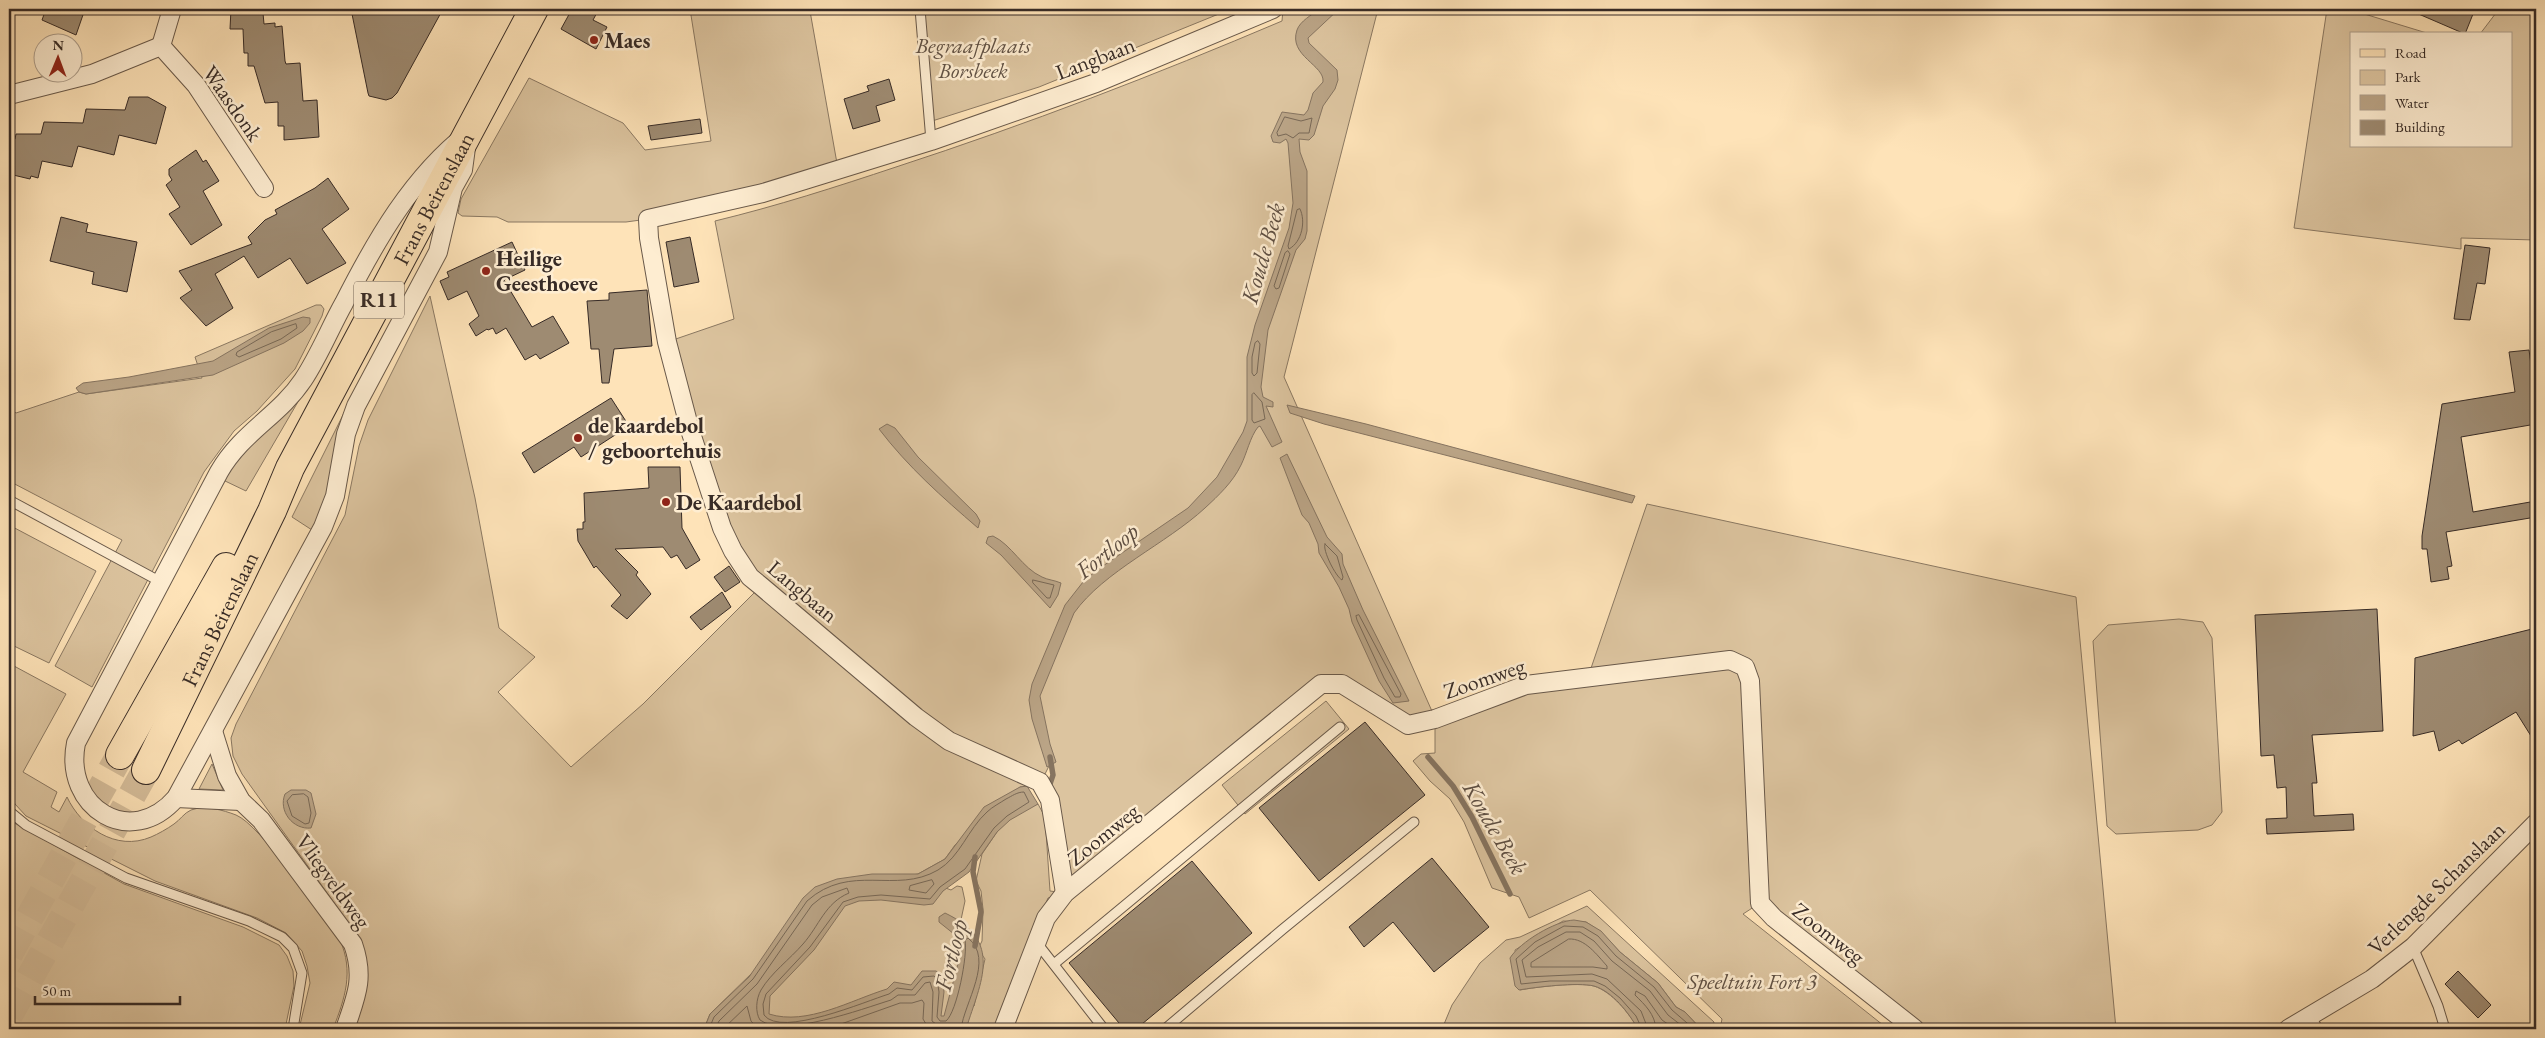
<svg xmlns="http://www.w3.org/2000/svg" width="2545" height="1038" font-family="'EB Garamond',serif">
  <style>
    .green { fill: #dcc49f; stroke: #8a7862; fill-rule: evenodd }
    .water { fill: #baa486; stroke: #867460 }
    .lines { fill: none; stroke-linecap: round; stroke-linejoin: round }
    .shore { stroke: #786856; stroke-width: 1 }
    .stream { stroke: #867460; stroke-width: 5.5 }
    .building { fill: #9e8b72; stroke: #372b26 }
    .primary-tunnel { stroke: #d6be9b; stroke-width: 28; stroke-dasharray: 28 14; stroke-linecap: butt }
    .lane-casing { stroke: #69594a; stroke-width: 11 }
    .street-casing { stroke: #69594a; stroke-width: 20 }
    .primary-casing { stroke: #372b26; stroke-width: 30 }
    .lane { stroke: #feedd1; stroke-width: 9 }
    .street { stroke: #feedd1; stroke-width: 18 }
    .primary { stroke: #fee3b8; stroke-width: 28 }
    .poi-dot { fill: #8f2418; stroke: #feedd1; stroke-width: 2 }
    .labels { text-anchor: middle; stroke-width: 5; stroke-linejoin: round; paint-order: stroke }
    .shield { fill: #feedd1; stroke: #736559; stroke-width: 1 }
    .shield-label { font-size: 21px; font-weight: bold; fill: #372b26 }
    .poi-label { font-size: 22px; font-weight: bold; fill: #372b26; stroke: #feedd1; text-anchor: start }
    .park-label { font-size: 22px; font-style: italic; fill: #605144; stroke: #feedd1 }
    .street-label { font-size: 22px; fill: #372b26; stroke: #feedd1 }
    .water-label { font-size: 24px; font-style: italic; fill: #5e4f43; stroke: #feedd1 }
  </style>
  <rect width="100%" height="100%" fill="#fee3b8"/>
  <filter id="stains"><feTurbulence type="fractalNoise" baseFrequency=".004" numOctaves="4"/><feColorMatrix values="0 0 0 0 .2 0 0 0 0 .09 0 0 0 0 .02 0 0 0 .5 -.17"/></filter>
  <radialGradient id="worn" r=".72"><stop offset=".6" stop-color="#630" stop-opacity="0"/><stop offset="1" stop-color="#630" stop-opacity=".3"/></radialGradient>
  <g class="green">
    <polygon points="690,9 801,9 810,11 838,169 648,219 626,222 508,222 497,217 462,216 458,213 461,199 529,78 623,123 645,150 711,141"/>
    <polygon points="920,9 1231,9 1039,87 929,122"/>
    <path d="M1283,9H1378L1284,377L1435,718L1588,677L1647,504L2076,597L2116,1029H1915L1760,903L1743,914L1888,1029H1720L1722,1019L1590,890L1529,918L1519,897L1492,888L1464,822L1450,799L1430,781L1413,761L1421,754L1435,753V719L1408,725L1321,684L1065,893L1048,898L995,1029H717L752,973L710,1014L704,1029H353C366,995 372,975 360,939L242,774L233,756L231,738L236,724L345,515L359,446L368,420L430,296L475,498L499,628L535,657L498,692L571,767L643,704L755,592L733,551L667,342L734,319L715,221C777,206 836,187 896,167C1028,124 1155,75 1282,21ZM1051,762L1053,778L1049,797L1065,893L1050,891L1045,817L1038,804L1014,813L997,832L982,854L976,881L981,891L983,909L982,941L978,949L985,959L974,1006L959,929L965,901L962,887L957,886L951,890L912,875L918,874L945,859L955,845L1020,787L1027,786L1030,776L1045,774Z"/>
    <polygon points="2327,9 2348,9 2430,34 2351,34 2351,146 2511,146 2511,34 2480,34 2499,9 2528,9 2536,14 2536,240 2461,238 2461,249 2294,228"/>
    <polygon points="316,305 321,305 324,309 322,316 295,369 257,411 234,431 204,472 92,687 55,666 122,540 9,481 9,408 16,413 79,392 86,394 202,378 195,357"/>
    <polygon points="306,388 246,491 223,480 232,464"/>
    <polygon points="348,405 325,505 312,530 292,517"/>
    <polygon points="9,525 96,571 49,663 14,646 9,590"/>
    <polygon points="2179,619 2203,622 2212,638 2222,812 2212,825 2198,830 2116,834 2107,826 2093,641 2108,625"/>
    <path d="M14,666L66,694L23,772L57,792L51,807L59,812L67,797C81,827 116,852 151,837C158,834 167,829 174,824C180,820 184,813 191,810C205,805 223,810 236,815C261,825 320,914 340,940C354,972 345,998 333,1029H299L310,983L307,966L302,951L286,933L257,918L155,881L26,816L15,804L9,793V714Z"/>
    <polygon points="1326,701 1349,729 1245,814 1222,785"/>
    <polygon points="212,764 223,790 199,789"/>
    <polygon points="9,820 124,884 243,927 279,945 287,956 293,971 294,986 285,1029 9,1029"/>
    <path d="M1587,906L1714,1022L1713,1029H1701L1685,1012L1676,1007L1658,983L1620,952L1601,932L1586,922L1563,921L1515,950L1520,990C1536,987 1578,982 1594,986C1612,992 1629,1013 1638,1029H1442L1452,1005L1480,963L1506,940L1520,937Z"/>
  </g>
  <g class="water">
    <path d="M1319,9H1339L1308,38L1309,43L1337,70L1338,80L1335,89L1323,106L1314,135L1309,140L1299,139L1300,152L1307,171V231L1305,239L1296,250L1268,330L1261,387L1263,397L1273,402V407L1266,406L1282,442L1272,447L1260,426L1258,427C1250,437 1247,453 1241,465C1233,482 1218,496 1205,508C1166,544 1104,571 1074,613L1040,696L1050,744L1056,762L1047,767L1032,719L1029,700L1032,684L1065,605L1083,582L1097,570L1188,508L1217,477L1243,432L1247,421V357L1255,325L1289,228L1293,203L1288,143L1286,139L1280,143L1273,142L1271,136L1282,112L1304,115L1308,110L1313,93L1323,82C1325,65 1288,56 1297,30C1300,21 1312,15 1319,9Z"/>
    <polygon points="303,317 310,318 310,323 303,331 284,343 213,375 86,394 79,392 76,388 83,383 129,377 213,361 269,328"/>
    <polygon points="1287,405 1366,424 1635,496 1632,503 1324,424 1290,413"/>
    <path d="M887,424L895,428L918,457L976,514L980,521L978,528C942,497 908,467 879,429Z"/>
    <polygon points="1287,454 1327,537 1342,554 1343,564 1363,610 1409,701 1393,703 1379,681 1352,622 1349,609 1339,587 1319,553 1318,544 1309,523 1302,515 1280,458"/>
    <path d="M993,536C1012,545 1022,568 1042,577C1048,580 1054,580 1061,583L1058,595L1050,608L1001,555L986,543L988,537Z"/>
    <path d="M1027,786L1038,804L1010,820L997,832L969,872L943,891L933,904L924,905L881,900L859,901L845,906L814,950L770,996L769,1014C807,1026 851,1000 887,989L894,982L911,985L922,971H936L942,975L944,992L941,1016H944L962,949L959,938L939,922V917L945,913C1004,941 981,981 966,1029H704L710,1014L749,977L803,898L815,887L837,879L872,874H918L945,859L984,807L1020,787Z"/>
    <path d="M291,790H306L311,793L316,814L311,828C293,830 278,811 285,794Z"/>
    <path d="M1574,920L1586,922L1601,931L1620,952L1658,983L1676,1007L1685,1012L1701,1029H1638C1629,1013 1612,991 1594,986C1578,982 1536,987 1519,990L1515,986L1510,958C1520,942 1555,921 1574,920Z"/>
  </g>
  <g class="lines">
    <g class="shore">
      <polygon points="1285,117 1301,121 1312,118 1309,133 1299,133 1293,138 1286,134 1278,136 1277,133"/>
      <path d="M1300,209C1306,221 1302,242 1289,249L1288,246L1297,210Z"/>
      <polygon points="1288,251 1290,254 1279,288 1276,289 1274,286 1285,253"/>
      <polygon points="296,324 297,328 281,339 239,357 236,355 237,352 271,332"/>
      <polygon points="1258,341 1260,344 1257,373 1254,376 1252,373 1252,357 1255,343"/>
      <polygon points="1254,393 1262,402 1265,419 1254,423 1252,420 1252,395"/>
      <path d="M1325,544L1337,556L1343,577L1342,580C1336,577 1322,550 1325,544Z"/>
      <polygon points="1033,580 1054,585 1050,598 1047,598 1033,583"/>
      <polygon points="1359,615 1401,694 1400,697 1395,697 1384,678 1357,620 1356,616"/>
      <polygon points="304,794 308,797 311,813 309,823 305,824 292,816 287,801 292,795"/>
      <polygon points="932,880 934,884 926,893 909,890 910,886"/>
      <path d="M1569,939C1585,938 1597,955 1607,966V969L1593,967H1531V963Z"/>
      <path d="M709,1029L714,1017L753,979L807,901C851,862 895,895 938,870C960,857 968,829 987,812C992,807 1000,803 1006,799C1012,796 1017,792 1024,792L1029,802L1007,816L994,828L965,869L940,887L930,899L881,895L858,897L843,902L810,947L766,994L763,1004L764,1015C781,1038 866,1001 889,994L897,988L912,990L923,977L934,976L937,979L939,992L937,1017L940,1021H946C957,1012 968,954 965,940L968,938C995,959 964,1003 961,1029"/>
      <path d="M715,1029L719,1021L757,984L812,905L822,897L847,888L849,893C825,903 819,926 803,944C790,959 771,973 761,990C756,999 755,1012 760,1020C784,1038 862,1009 891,1000L898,995H915L925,983L930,982L933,992L932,1021L941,1028L954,1025L955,1029"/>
      <polyline points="723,1029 747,1006 751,1021 758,1029"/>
      <polyline points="827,1029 900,1003 912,1003 922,1000 924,1003 923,1019 929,1029"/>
      <polyline points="1642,1029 1636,1016 1620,998 1605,986 1594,981 1550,981 1521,984 1516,959 1535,942 1564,926 1583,927 1598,936 1616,956 1654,987 1672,1010 1694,1029"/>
      <polyline points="1648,1029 1641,1011 1607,979 1592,974 1526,977 1522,960 1538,947 1566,932 1580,932 1594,941 1612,961 1650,991 1668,1015 1686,1029"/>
      <path d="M1656,1029C1655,1014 1645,1005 1635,995L1636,991L1645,996L1662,1020L1675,1029"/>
    </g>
    <g class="stream">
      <polyline points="1050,757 1053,775 1050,784"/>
      <polyline points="1428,757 1453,786 1472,817 1510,894"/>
      <polyline points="975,946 981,912 973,872 975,857"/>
    </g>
  </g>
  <g class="building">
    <polygon points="46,9 85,9 76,35 42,20"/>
    <polygon points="231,9 259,9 259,13 263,13 264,24 275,23 275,27 282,26 285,61 286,64 300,63 303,101 317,100 319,137 284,140 284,126 278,126 278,102 265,103 254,66 248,66 248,53 244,53 243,29 230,29"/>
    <polygon points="351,9 443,9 397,93 392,98 386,100 369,96 368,93"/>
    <polygon points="572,9 599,9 593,20 607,27 596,49 561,29"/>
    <polygon points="2407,9 2475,9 2465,34"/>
    <polygon points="889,79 895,100 876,106 880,121 853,129 844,99 869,91 867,86"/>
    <polygon points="129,97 148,97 166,107 156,144 119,135 114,155 78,146 72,167 42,161 38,178 31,176 30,179 9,174 9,138 15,139 16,134 41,134 44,122 83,123 86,109 125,110"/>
    <polygon points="700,119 702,133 651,140 648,126"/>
    <polygon points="196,150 203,162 206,160 219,181 203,191 222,225 191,245 169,214 180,207 166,185 172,180 169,175 169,169"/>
    <polygon points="328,178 349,209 322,229 346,263 307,284 290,258 258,278 244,256 215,274 233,308 206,326 180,298 192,290 179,271 252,244 248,237 265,220 277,214 275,210 315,188"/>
    <polygon points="61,217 88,224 86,232 137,242 127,292 92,284 94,272 50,261"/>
    <polygon points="690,237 699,282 674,287 666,242"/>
    <polygon points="512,242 525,270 504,280 532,327 553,316 569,343 540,359 536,354 525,360 506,328 496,334 493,328 488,330 487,329 476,336 469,324 479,316 467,291 448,300 440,281 449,277 447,272"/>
    <polygon points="2465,245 2490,248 2485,284 2477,283 2470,320 2454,319"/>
    <polygon points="647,290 652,346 614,349 609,383 602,383 599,349 591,349 587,301 609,300 609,293"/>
    <polygon points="2529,350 2532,372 2536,371 2536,424 2461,437 2473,512 2536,501 2536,517 2446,532 2452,566 2447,567 2449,579 2431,582 2427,549 2422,549 2422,536 2442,404 2515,392 2509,352"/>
    <polygon points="611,398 629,426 581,457 574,447 534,473 522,453"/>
    <polygon points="648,467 680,467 682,528 700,560 686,569 677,555 671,558 663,547 615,549 638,572 636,575 651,594 627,619 611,606 621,595 596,566 594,568 578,541 577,529 583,529 583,522 585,522 584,493 649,488"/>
    <polygon points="729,566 740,582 725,592 714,577"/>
    <polygon points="722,592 731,607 701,630 690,617"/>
    <polygon points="2377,609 2383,731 2312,735 2317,783 2312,783 2314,816 2353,814 2354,830 2267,834 2266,819 2287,818 2286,787 2277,788 2274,755 2261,756 2255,615"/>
    <polygon points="2536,628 2536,744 2516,712 2462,744 2459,740 2439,751 2434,731 2413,736 2415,658"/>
    <polygon points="1365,722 1425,795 1319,881 1259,808"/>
    <polygon points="1432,858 1489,927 1434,972 1393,922 1364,947 1349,927"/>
    <polygon points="1192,861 1252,933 1136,1029 1124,1029 1069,963"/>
    <polygon points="2458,971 2491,1005 2478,1018 2445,984"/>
  </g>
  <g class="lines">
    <g class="primary-tunnel">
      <polyline points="9,954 120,755"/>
      <polyline points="9,1015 146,770"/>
    </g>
    <g class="lane-casing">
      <g id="lane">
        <polyline points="920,9 931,141"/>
        <polyline points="9,500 161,582"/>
        <polyline points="9,811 26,825 126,878 249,921 282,937 293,948 302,973 293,1029"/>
        <polyline points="1037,943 1104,1029"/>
        <polyline points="2413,947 2438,1006 2445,1029"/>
        <polyline points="1054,964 1340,727"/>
        <polyline points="2311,1017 2318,1029"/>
        <polyline points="1165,1029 1283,929 1414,822"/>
      </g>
    </g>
    <g class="street-casing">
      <g id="street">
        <polyline points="161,46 172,9"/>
        <polyline points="9,95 92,74 161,46 196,85 264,188"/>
        <path d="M468,133L463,170L453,188L438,252L356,406L346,434L335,496L323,527L176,798C131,850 63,808 76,743L219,472C242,432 279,416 303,380C319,356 330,328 344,303C376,240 412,177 468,133Z"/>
        <path d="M213,731L227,776L241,801L261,820L353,944C365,978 356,997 345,1029"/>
        <polyline points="176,798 241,801"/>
        <polyline points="1065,893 1050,800 1040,782 949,741 916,717 761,586 750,577 733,551 722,528 690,430 667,342 649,238 648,219 763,193 931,141 1096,83 1273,9"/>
        <polyline points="1003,1029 1046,918 1065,893 1321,684 1342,684 1408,725 1435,719 1526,685 1730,660 1745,667 1750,681 1760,903 1774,918 1915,1029"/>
        <polyline points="2288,1029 2372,979 2413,947 2536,823"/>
      </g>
    </g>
    <g class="primary-casing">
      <g id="primary">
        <polyline points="120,755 226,567"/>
        <path id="s1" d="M146,770L272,511L290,468L534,9"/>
      </g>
    </g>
    <use href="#lane" class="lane"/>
    <use href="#street" class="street"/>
    <use href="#primary" class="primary"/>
  </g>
  <g class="poi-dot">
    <circle cx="594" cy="40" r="5"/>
    <circle cx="486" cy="271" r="5"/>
    <circle cx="578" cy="438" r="5"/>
    <circle cx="666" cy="502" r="5"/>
  </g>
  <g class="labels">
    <rect class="shield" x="354" y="281.5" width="50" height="37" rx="4"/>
    <g class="shield-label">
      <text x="379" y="307">R11</text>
    </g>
    <g class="poi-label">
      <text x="604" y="48">Maes</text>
      <text x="496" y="266">Heilige<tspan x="496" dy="25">Geesthoeve</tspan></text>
      <text x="588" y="433">de kaardebol<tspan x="588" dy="25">/ geboortehuis</tspan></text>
      <text x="676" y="510">De Kaardebol</text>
    </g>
    <g class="park-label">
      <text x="973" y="53">Begraafplaats<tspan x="973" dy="25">Borsbeek</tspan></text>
      <text x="1752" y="989">Speeltuin Fort 3</text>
    </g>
    <g class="street-label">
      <text transform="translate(1095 58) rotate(-21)" y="8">Langbaan</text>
      <text transform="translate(233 103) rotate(55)" y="8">Waasdonk</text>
      <text dy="8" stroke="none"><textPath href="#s1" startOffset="640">Frans Beirenslaan</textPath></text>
      <text transform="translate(803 591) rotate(40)" y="8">Langbaan</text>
      <text dy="8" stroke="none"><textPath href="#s1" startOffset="168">Frans Beirenslaan</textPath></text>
      <text transform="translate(1484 678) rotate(-19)" y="8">Zoomweg</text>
      <text transform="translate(1103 834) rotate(-39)" y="8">Zoomweg</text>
      <text transform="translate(334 881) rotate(54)" y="8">Vliegveldweg</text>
      <text transform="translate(2436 888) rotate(-44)" y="8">Verlengde Schanslaan</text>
      <text transform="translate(1829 933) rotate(38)" y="8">Zoomweg</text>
    </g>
    <g class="water-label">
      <text transform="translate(1263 253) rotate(-74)" y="8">Koude Beek</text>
      <text transform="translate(1107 551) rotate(-39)" y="8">Fortloop</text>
      <text transform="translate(1495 828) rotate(60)" y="8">Koude Beek</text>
      <text transform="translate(951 955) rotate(-76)" y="8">Fortloop</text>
    </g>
  </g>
  <rect width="2545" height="1038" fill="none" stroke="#fee3b8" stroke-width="30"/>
  <rect x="10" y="10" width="2525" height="1018" fill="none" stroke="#372b26" stroke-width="2.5"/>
  <rect x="15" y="15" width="2515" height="1008" fill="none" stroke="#372b26"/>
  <rect x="2350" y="32" width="162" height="115" fill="#feedd1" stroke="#ae9f8d"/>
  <rect x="2360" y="49" width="25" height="8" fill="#fee3b8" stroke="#ae9f8d"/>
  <text x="2395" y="58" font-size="15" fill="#372b26">Road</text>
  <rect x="2360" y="70" width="25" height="15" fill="#dcc49f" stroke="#ae9f8d"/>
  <text x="2395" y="82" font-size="15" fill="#372b26">Park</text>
  <rect x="2360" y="95" width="25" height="15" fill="#baa486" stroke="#ae9f8d"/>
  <text x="2395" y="108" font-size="15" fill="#372b26">Water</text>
  <rect x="2360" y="120" width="25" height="15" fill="#9e8b72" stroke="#ae9f8d"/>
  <text x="2395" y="132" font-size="15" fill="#372b26">Building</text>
  <g transform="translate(58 58) rotate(1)"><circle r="24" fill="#feedd1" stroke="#ae9f8d"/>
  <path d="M0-4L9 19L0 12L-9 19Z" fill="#8f2418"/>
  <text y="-8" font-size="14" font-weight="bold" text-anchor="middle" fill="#372b26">N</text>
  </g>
  <path d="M35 996v8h145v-8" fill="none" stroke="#372b26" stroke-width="2.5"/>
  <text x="42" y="996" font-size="15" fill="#372b26" stroke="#feedd1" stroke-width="4" paint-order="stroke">50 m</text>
  <rect width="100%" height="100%" filter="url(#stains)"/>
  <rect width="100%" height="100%" fill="url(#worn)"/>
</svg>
